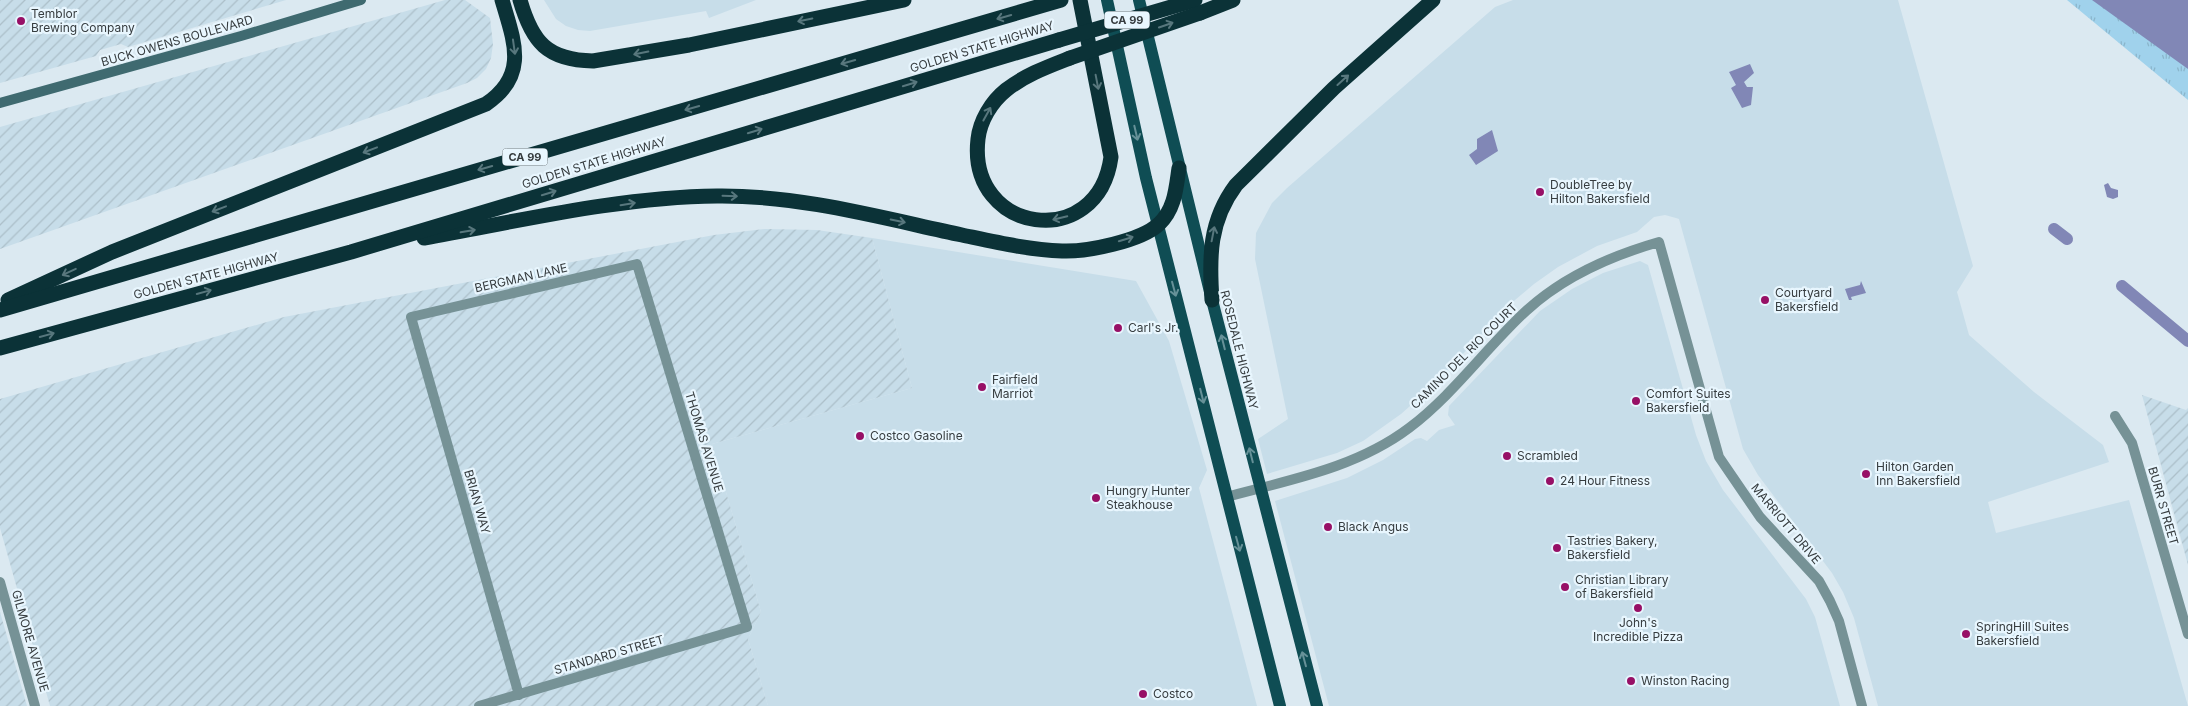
<svg xmlns="http://www.w3.org/2000/svg" width="2188" height="706" font-family="Inter,sans-serif">
  <style>
    .built { fill: #c7dde9 }
    .industrial { fill: url(#industrial-furrows) }
    .park { fill: url(#park-tufts) }
    .water { fill: #8187b6 }
    .lines { fill: none; stroke-linecap: round; stroke-linejoin: round }
    .canal { stroke: #8187b6; stroke-width: 12 }
    .street { stroke: #769296; stroke-width: 10 }
    .secondary { stroke: #3f6a70; stroke-width: 10 }
    .primary { stroke: #0f4d54; stroke-width: 12 }
    .highway { stroke: #0b3237; stroke-width: 15 }
    .highway-bridge { stroke: #0b3237; stroke-width: 15 }
    .oneway { stroke: #58777d }
    .oneway2 { stroke: #669198 }
    .poi-dot { fill: #971066; stroke: #e8f6fe; stroke-width: 2 }
    .labels { text-anchor: middle; stroke-width: 4.5; stroke-linejoin: round; paint-order: stroke }
    .shield { fill: #e8f6fe; stroke: #6b7478; stroke-width: 1 }
    .shield-label { font-size: 11px; font-weight: bold; fill: #363c3f }
    .poi-label { font-size: 12px; fill: #363c3f; stroke: #e8f6fe; text-anchor: start }
    .street-label { font-size: 12px; fill: #363c3f; stroke: #e8f6fe }
  </style>
  <defs>
    <pattern id="industrial-furrows" width="10" height="10" patternUnits="userSpaceOnUse" patternTransform="scale(1.25)"><rect width="10" height="10" fill="#c7dde9"/><path d="M-1 1l2-2M0 10L10 0M9 11l2-2" fill="none" stroke="#acbfc9"/></pattern>
    <pattern id="park-tufts" width="24" height="20" patternUnits="userSpaceOnUse" patternTransform="scale(1.25)"><rect width="24" height="20" fill="#a0d2ec"/><path d="M3 7l-1-3M5 7V3M7 7l1-3M15 17l-1-3M17 17v-4M19 17l1-3" fill="none" stroke="#8ab5cb"/></pattern>
  </defs>
  <rect width="100%" height="100%" fill="#dbe9f1"/>
  <g class="built">
    <polygon points="544,0 756,0 709,18 706,11 590,31 578,30 566,26 556,19"/>
    <polygon points="1513,0 1898,0 1973,266 1957,292 1969,335 2034,392 2103,445 2109,462 1988,502 1996,533 2129,500 2188,706 1878,706 1854,618 1843,592 1832,573 1758,475 1743,449 1679,219 1676,218 1665,215 1654,217 1637,232 1597,246 1558,267 1534,284 1515,300 1427,391 1401,414 1363,441 1337,453 1267,474 1258,439 1288,419 1255,259 1256,233 1272,203 1287,188 1495,7"/>
    <polygon points="872,238 1136,281 1169,341 1207,470 1199,488 1257,706 768,706 748,639 761,612 712,444 912,388"/>
    <polygon points="1640,261 1648,265 1696,435 1706,461 1723,490 1806,599 1815,617 1840,706 1329,706 1275,501 1347,478 1383,460 1415,439 1421,438 1427,441 1439,430 1455,425 1448,415 1449,406 1540,311 1572,289 1603,273"/>
  </g>
  <g class="industrial">
    <polygon points="0,0 286,0 128,47 121,44 100,50 96,56 0,83"/>
    <polygon points="445,0 465,0 490,18 493,44 491,58 486,69 477,78 467,83 0,249 0,127"/>
    <polygon points="765,229 817,230 872,238 912,388 712,444 761,612 748,639 768,706 50,706 0,528 0,399 284,317 714,235"/>
    <polygon points="2142,395 2186,410 2188,408 2188,565"/>
    <polygon points="0,612 27,706 0,706"/>
  </g>
  <polygon class="park" points="2067,0 2188,0 2188,100"/>
  <g class="water">
    <polygon points="2092,0 2188,0 2188,69"/>
    <polygon points="1750,64 1754,73 1744,82 1747,87 1753,87 1751,105 1742,108 1731,88 1736,85 1729,72"/>
    <polygon points="1492,130 1498,151 1476,165 1469,155 1477,149 1477,139"/>
    <polygon points="2108,183 2111,188 2118,190 2118,197 2113,199 2107,197 2104,185"/>
    <polygon points="1861,281 1866,293 1851,297 1852,300 1849,300 1845,289 1860,285"/>
  </g>
  <g class="lines">
    <g class="canal">
      <polyline points="2054,229 2067,239"/>
      <polyline points="2122,286 2188,341"/>
    </g>
    <g class="street">
      <polyline points="2115,416 2132,443 2188,634"/>
      <path d="M1226,497C1289,480 1356,468 1409,428C1453,395 1486,348 1526,311C1564,276 1610,256 1659,242L1719,457L1760,517L1819,581L1830,601L1839,621L1862,706"/>
      <polyline points="0,582 35,706"/>
      <polyline points="479,706 747,627 637,264 411,317 519,695"/>
    </g>
    <polyline class="secondary" points="0,103 241,36 361,0"/>
    <g class="primary">
      <polyline points="1107,0 1146,178 1280,706"/>
      <polyline points="1139,0 1212,300 1317,706"/>
    </g>
    <g class="highway">
      <path d="M520,0C532,42 547,60 593,61L689,45L904,0"/>
      <polyline points="1200,13 1233,0"/>
      <path d="M1070,58C1047,67 1025,75 1006,90C991,102 980,121 978,139C967,234 1098,253 1111,157L1080,0"/>
      <path d="M424,238C520,221 619,197 717,196C800,195 882,218 962,235C995,242 1029,250 1062,251C1087,252 1141,241 1159,224C1175,209 1176,188 1179,168"/>
      <path d="M8,300L112,252L486,104C529,75 514,41 502,0"/>
      <path d="M1212,300C1209,257 1209,221 1236,185L1334,88L1433,0"/>
      <polyline points="0,310 1061,0"/>
      <polyline points="0,348 351,252 1059,40"/>
    </g>
    <g class="highway-bridge">
      <polyline points="1059,40 1195,0"/>
      <polyline points="1070,58 1200,13"/>
    </g>
  </g>
  <defs><path id="oneway-shaft" d="M-6 0H5M1.5-3L5.5 0L1.5 3" fill="none" stroke-width="1.6" stroke-linecap="round" stroke-linejoin="round" transform="scale(1.25)"/></defs>
  <g class="oneway">
    <use href="#oneway-shaft" transform="translate(1004 17) rotate(164)"/>
    <use href="#oneway-shaft" transform="translate(805 20) rotate(168)"/>
    <use href="#oneway-shaft" transform="translate(1166 25) rotate(-19)"/>
    <use href="#oneway-shaft" transform="translate(514 47) rotate(82)"/>
    <use href="#oneway-shaft" transform="translate(641 53) rotate(169)"/>
    <use href="#oneway-shaft" transform="translate(848 62) rotate(164)"/>
    <use href="#oneway-shaft" transform="translate(1343 80) rotate(-42)"/>
    <use href="#oneway-shaft" transform="translate(1097 82) rotate(79)"/>
    <use href="#oneway-shaft" transform="translate(910 84) rotate(-17)"/>
    <use href="#oneway-shaft" transform="translate(692 108) rotate(164)"/>
    <use href="#oneway-shaft" transform="translate(987 114) rotate(-61)"/>
    <use href="#oneway-shaft" transform="translate(755 131) rotate(-17)"/>
    <use href="#oneway-shaft" transform="translate(370 150) rotate(159)"/>
    <use href="#oneway-shaft" transform="translate(485 168) rotate(164)"/>
    <use href="#oneway-shaft" transform="translate(549 193) rotate(-17)"/>
    <use href="#oneway-shaft" transform="translate(730 196) rotate(2)"/>
    <use href="#oneway-shaft" transform="translate(628 204) rotate(-9)"/>
    <use href="#oneway-shaft" transform="translate(219 209) rotate(159)"/>
    <use href="#oneway-shaft" transform="translate(1060 218) rotate(166)"/>
    <use href="#oneway-shaft" transform="translate(898 221) rotate(12)"/>
    <use href="#oneway-shaft" transform="translate(468 231) rotate(-10)"/>
    <use href="#oneway-shaft" transform="translate(1213 234) rotate(-79)"/>
    <use href="#oneway-shaft" transform="translate(1126 239) rotate(-17)"/>
    <use href="#oneway-shaft" transform="translate(69 272) rotate(155)"/>
    <use href="#oneway-shaft" transform="translate(204 292) rotate(-15)"/>
    <use href="#oneway-shaft" transform="translate(47 335) rotate(-15)"/>
  </g>
  <g class="oneway2">
    <use href="#oneway-shaft" transform="translate(1136 133) rotate(77)"/>
    <use href="#oneway-shaft" transform="translate(1174 289) rotate(75)"/>
    <use href="#oneway-shaft" transform="translate(1223 342) rotate(-104)"/>
    <use href="#oneway-shaft" transform="translate(1202 396) rotate(76)"/>
    <use href="#oneway-shaft" transform="translate(1251 455) rotate(-104)"/>
    <use href="#oneway-shaft" transform="translate(1238 544) rotate(75)"/>
    <use href="#oneway-shaft" transform="translate(1304 659) rotate(-105)"/>
  </g>
  <g class="poi-dot">
    <circle cx="21" cy="21" r="5"/>
    <circle cx="1540" cy="192" r="5"/>
    <circle cx="1765" cy="300" r="5"/>
    <circle cx="1118" cy="328" r="5"/>
    <circle cx="982" cy="387" r="5"/>
    <circle cx="1636" cy="401" r="5"/>
    <circle cx="860" cy="436" r="5"/>
    <circle cx="1507" cy="456" r="5"/>
    <circle cx="1866" cy="474" r="5"/>
    <circle cx="1550" cy="481" r="5"/>
    <circle cx="1096" cy="498" r="5"/>
    <circle cx="1328" cy="527" r="5"/>
    <circle cx="1557" cy="548" r="5"/>
    <circle cx="1565" cy="587" r="5"/>
    <circle cx="1638" cy="608" r="5"/>
    <circle cx="1966" cy="634" r="5"/>
    <circle cx="1631" cy="681" r="5"/>
    <circle cx="1143" cy="694" r="5"/>
  </g>
  <g class="labels">
    <g class="shield">
      <rect x="1104.5" y="11.5" width="45" height="17" rx="4"/>
      <rect x="502.5" y="148.5" width="45" height="17" rx="4"/>
    </g>
    <g class="shield-label">
      <text x="1127" y="24">CA 99</text>
      <text x="525" y="161">CA 99</text>
    </g>
    <g class="poi-label">
      <text x="31" y="18">Temblor<tspan x="31" dy="14">Brewing Company</tspan></text>
      <text x="1550" y="189">DoubleTree by<tspan x="1550" dy="14">Hilton Bakersfield</tspan></text>
      <text x="1775" y="297">Courtyard<tspan x="1775" dy="14">Bakersfield</tspan></text>
      <text x="1128" y="332">Carl's Jr.</text>
      <text x="992" y="384">Fairfield<tspan x="992" dy="14">Marriot</tspan></text>
      <text x="1646" y="398">Comfort Suites<tspan x="1646" dy="14">Bakersfield</tspan></text>
      <text x="870" y="440">Costco Gasoline</text>
      <text x="1517" y="460">Scrambled</text>
      <text x="1876" y="471">Hilton Garden<tspan x="1876" dy="14">Inn Bakersfield</tspan></text>
      <text x="1560" y="485">24 Hour Fitness</text>
      <text x="1106" y="495">Hungry Hunter<tspan x="1106" dy="14">Steakhouse</tspan></text>
      <text x="1338" y="531">Black Angus</text>
      <text x="1567" y="545">Tastries Bakery,<tspan x="1567" dy="14">Bakersfield</tspan></text>
      <text x="1575" y="584">Christian Library<tspan x="1575" dy="14">of Bakersfield</tspan></text>
      <text x="1638" y="627" text-anchor="middle">John's<tspan x="1638" dy="14">Incredible Pizza</tspan></text>
      <text x="1976" y="631">SpringHill Suites<tspan x="1976" dy="14">Bakersfield</tspan></text>
      <text x="1641" y="685">Winston Racing</text>
      <text x="1153" y="698">Costco</text>
    </g>
    <g class="street-label">
      <text transform="translate(177 41) rotate(-16)" y="4">BUCK OWENS BOULEVARD</text>
      <text transform="translate(982 47) rotate(-17)" y="4">GOLDEN STATE HIGHWAY</text>
      <text transform="translate(594 163) rotate(-17)" y="4">GOLDEN STATE HIGHWAY</text>
      <text transform="translate(206 276) rotate(-15)" y="4">GOLDEN STATE HIGHWAY</text>
      <text transform="translate(521 278) rotate(-13)" y="4">BERGMAN LANE</text>
      <text transform="translate(1239 350) rotate(76)" y="4">ROSEDALE HIGHWAY</text>
      <text transform="translate(1464 356) rotate(-45)" y="4">CAMINO DEL RIO COURT</text>
      <text transform="translate(704 442) rotate(73)" y="4">THOMAS AVENUE</text>
      <text transform="translate(477 502) rotate(74)" y="4">BRIAN WAY</text>
      <text transform="translate(2163 506) rotate(74)" y="4">BURR STREET</text>
      <text transform="translate(1786 524) rotate(50)" y="4">MARRIOTT DRIVE</text>
      <text transform="translate(30 641) rotate(74)" y="4">GILMORE AVENUE</text>
      <text transform="translate(609 655) rotate(-16)" y="4">STANDARD STREET</text>
    </g>
  </g>
</svg>
